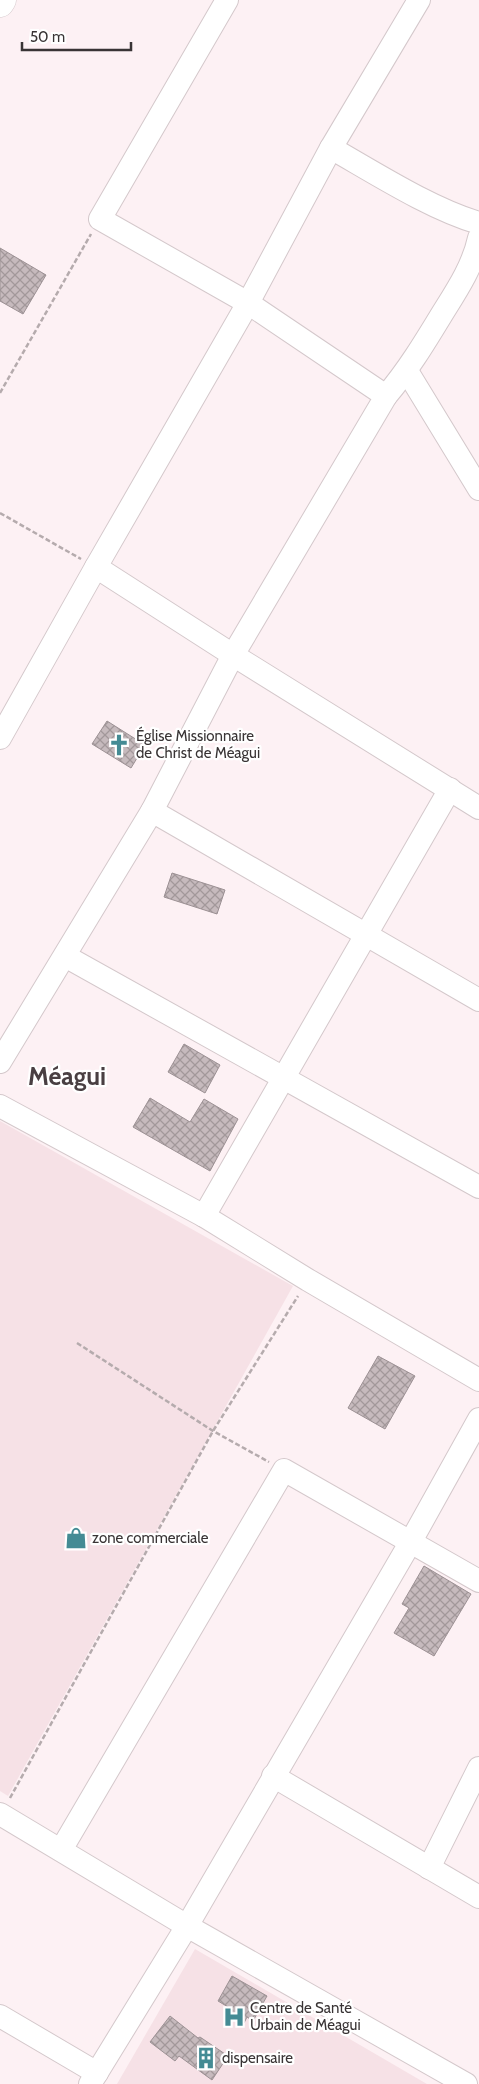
<svg xmlns="http://www.w3.org/2000/svg" width="479" height="2084" font-family="Cabin,sans-serif">
  <style>
    .built { fill: #f6e1e6 }
    .building { fill: url(#building-cross-hatch); stroke: #9c9194 }
    .lines { fill: none; stroke-linecap: round; stroke-linejoin: round }
    .minor-casing { stroke: #d4c8cb; stroke-width: 24 }
    .major-casing { stroke: #d4c8cb; stroke-width: 29 }
    .path { stroke: #b5abad; stroke-width: 2.5; stroke-dasharray: 5 2.5; stroke-linecap: butt }
    .minor { stroke: #fff; stroke-width: 22 }
    .major { stroke: #fff; stroke-width: 28 }
    .labels { text-anchor: middle; stroke-width: 4.5; stroke-linejoin: round; paint-order: stroke }
    .poi-label { font-size: 15px; fill: #393435; stroke: #fff; text-anchor: start }
    .town-label { font-size: 25px; font-weight: bold; fill: #493f42; stroke: #fff }
  </style>
  <defs>
    <pattern id="building-cross-hatch" width="8" height="8" patternUnits="userSpaceOnUse" patternTransform="scale(1.25)"><rect width="8" height="8" fill="#c6babd"/><path d="M0 0l8 8M0 8l8-8" fill="none" stroke="#a2989a"/></pattern>
  </defs>
  <rect width="100%" height="100%" fill="#fdf1f4"/>
  <g class="built">
    <polygon points="0,1121 293,1286 8,1796 0,1791"/>
    <polygon points="195,1949 427,2084 117,2084"/>
  </g>
  <g class="building">
    <polygon points="0,248 46,275 23,314 0,301"/>
    <polygon points="107,721 145,745 131,768 92,744"/>
    <polygon points="172,873 225,890 217,914 164,897"/>
    <polygon points="184,1044 220,1065 205,1093 168,1072"/>
    <polygon points="150,1098 190,1122 204,1099 238,1119 210,1171 133,1127"/>
    <polygon points="378,1356 415,1376 385,1429 348,1408"/>
    <polygon points="424,1566 471,1594 434,1656 394,1633 409,1608 402,1604"/>
    <polygon points="232,1976 267,1996 253,2021 247,2017 244,2023 230,2015 233,2010 218,2001"/>
    <polygon points="170,2016 198,2038 200,2037 228,2056 212,2080 179,2056 175,2061 150,2042"/>
  </g>
  <g class="lines">
    <g class="minor-casing">
      <g id="minor">
        <path d="M331,148C375,173 431,209 479,223"/>
        <polyline points="407,371 479,489"/>
        <path d="M386,396C408,370 425,342 442,314C457,290 473,266 479,238"/>
        <polyline points="96,567 233,655 479,808"/>
        <polyline points="0,738 96,567 248,303 331,148 419,0"/>
        <polyline points="152,811 479,1000"/>
        <polyline points="65,956 479,1187"/>
        <polyline points="0,1062 152,811 233,655 386,396 248,303 100,219 227,0"/>
        <polyline points="0,1106 204,1216 308,1280 479,1380"/>
        <polyline points="204,1216 450,789"/>
        <polyline points="273,1776 479,1897"/>
        <polyline points="0,1814 187,1926 466,2084"/>
        <polyline points="61,1850 284,1470 479,1581"/>
        <polyline points="429,1868 479,1768"/>
        <polyline points="0,2016 97,2073"/>
        <polyline points="90,2084 187,1926 410,1543 479,1419"/>
      </g>
    </g>
    <g class="major-casing">
      <polyline id="major" points="0,3 2,0"/>
    </g>
    <g class="path">
      <polyline points="0,393 91,234"/>
      <polyline points="0,513 81,559"/>
      <polyline points="77,1343 213,1431 269,1462"/>
      <polyline points="10,1798 213,1431 298,1296"/>
    </g>
    <use href="#minor" class="minor"/>
    <use href="#major" class="major"/>
  </g>
  <defs>
    <g id="church-bare" transform="scale(1.725)"><path d="M-1.2-6h2.4v3.5h3.3v2.4h-3.3V6h-2.4V-.1h-3.3v-2.4h3.3Z" fill="#448b94" stroke="#fff" stroke-width="2.5" paint-order="stroke"/></g>
    <g id="shop-bare" transform="scale(1.725)"><path d="M-5-2.5h2.3a2.7 3.5 0 0 1 5.4 0H5L5.5 6h-11ZM-1.5-2.5h3a1.5 2.3 0 0 0-3 0Z" fill="#448b94" stroke="#fff" stroke-width="2.5" paint-order="stroke"/></g>
    <g id="hospital-bare" transform="scale(1.725)"><path d="M-5-5h3v3.5h4V-5h3V5h-3V1.5h-4V5h-3Z" fill="#448b94" stroke="#fff" stroke-width="2.5" paint-order="stroke"/></g>
    <g id="building-bare" transform="scale(1.725)"><path d="M-4-6H4V6H1V3H-1V6H-4ZM-2.5-4.3h1.7v1.8h-1.7ZM.8-4.3h1.7v1.8H.8ZM-2.5-1h1.7V.8h-1.7ZM.8-1h1.7V.8H.8Z" fill="#448b94" stroke="#fff" stroke-width="2.5" paint-order="stroke"/></g>
  </defs>
  <g fill-rule="evenodd">
    <use href="#church-bare" x="119" y="745"/>
    <use href="#shop-bare" x="76" y="1538"/>
    <use href="#hospital-bare" x="234" y="2017"/>
    <use href="#building-bare" x="206" y="2058"/>
  </g>
  <g class="labels">
    <g class="poi-label">
      <text x="136" y="741">Église Missionnaire<tspan x="136" dy="17">de Christ de Méagui</tspan></text>
      <text x="92" y="1543">zone commerciale</text>
      <text x="250" y="2013">Centre de Santé<tspan x="250" dy="17">Urbain de Méagui</tspan></text>
      <text x="222" y="2063">dispensaire</text>
    </g>
    <g class="town-label">
      <text x="67" y="1085">Méagui</text>
    </g>
  </g>
  <path d="M22 42v8h109v-8" fill="none" stroke="#393435" stroke-width="2.5"/>
  <text x="30" y="42" font-size="15" fill="#393435" stroke="#ffffff" stroke-width="4" paint-order="stroke">50 m</text>
</svg>
